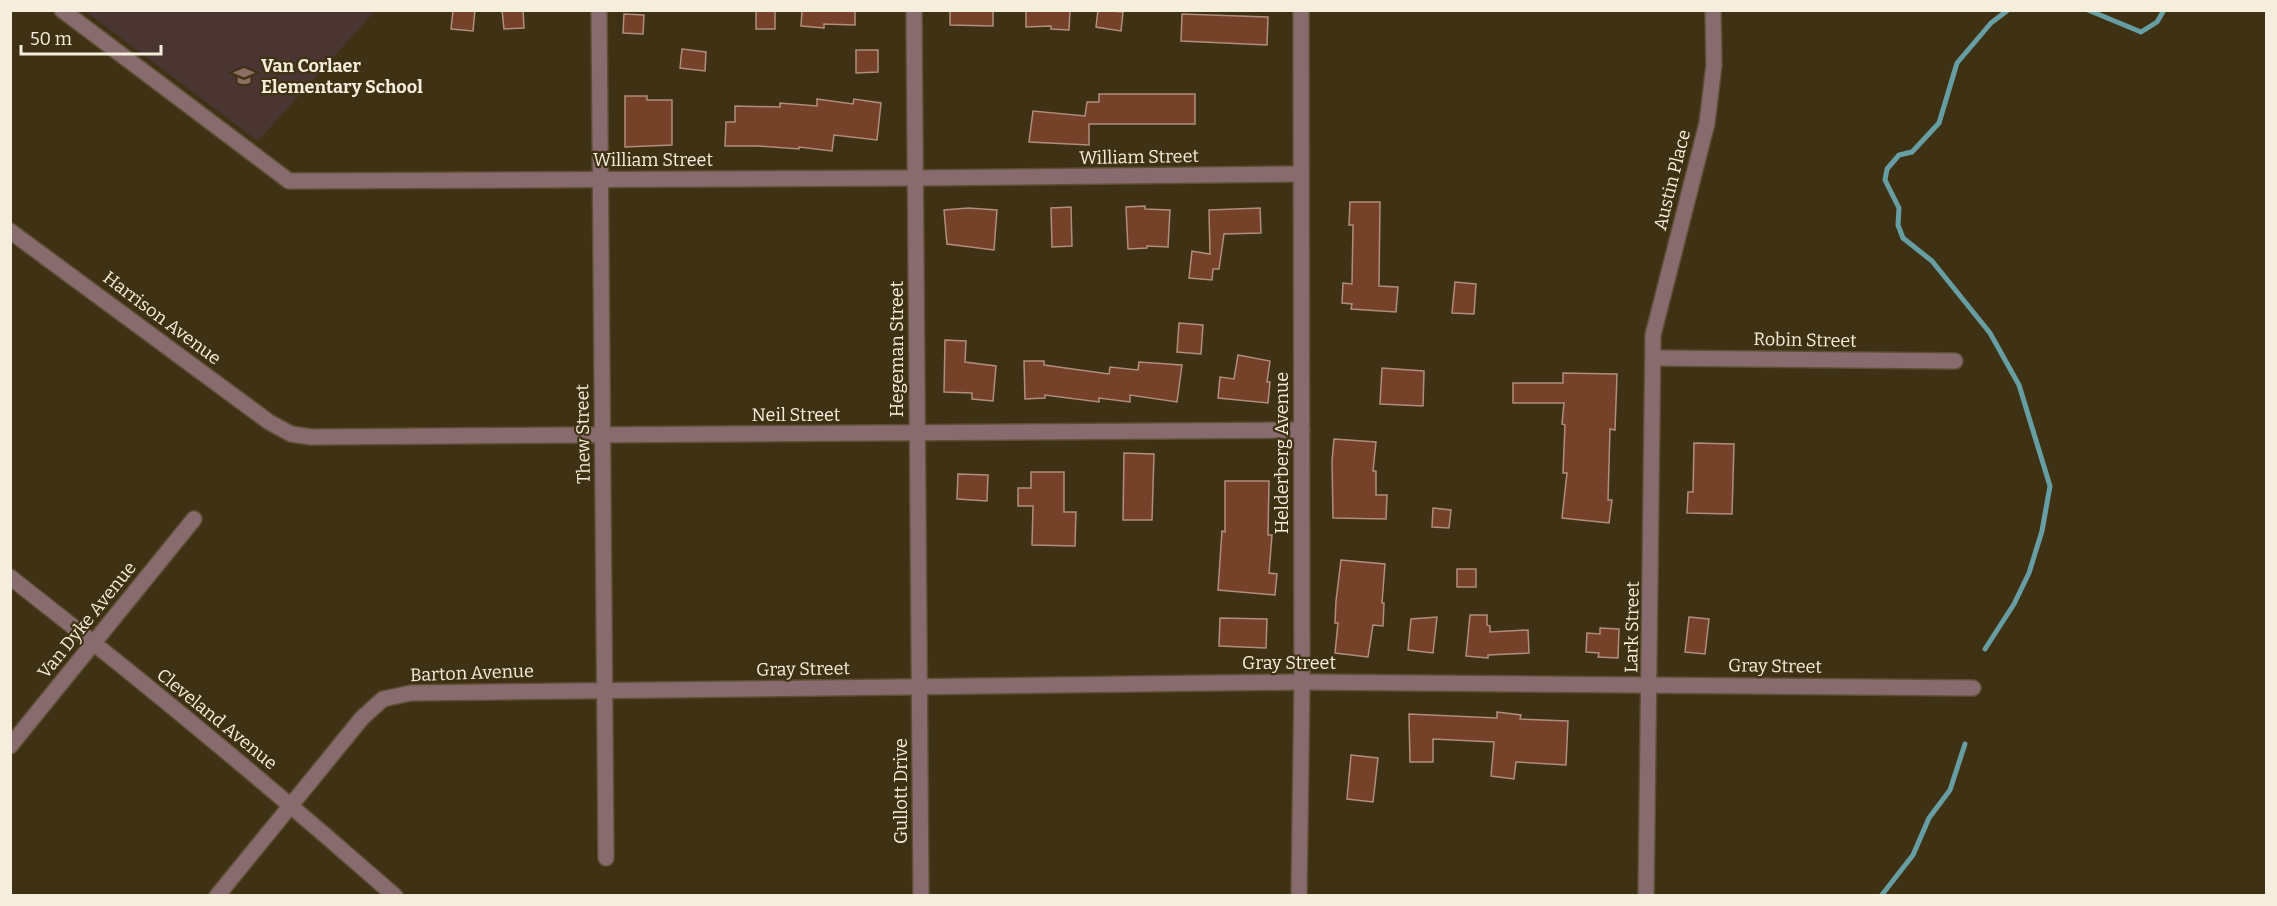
<svg xmlns="http://www.w3.org/2000/svg" width="2277" height="906" font-family="Bitter,serif">
  <style>
    .education { fill: #4a3533 }
    .lines { fill: none; stroke-linecap: round; stroke-linejoin: round }
    .stream { stroke: #669ea3; stroke-width: 5 }
    .building { fill: #754229; stroke: #b08d7d; stroke-width: 1.5 }
    .minor-casing { stroke: #5c4f33; stroke-width: 18 }
    .minor { stroke: #886b6e; stroke-width: 15 }
    .labels { text-anchor: middle; stroke-width: 4.5; stroke-linejoin: round; paint-order: stroke }
    .poi-label { font-size: 18px; font-weight: bold; fill: #f6eedc; stroke: #3f3113; text-anchor: start }
    .street-label { font-size: 18px; fill: #f6eedc; stroke: #3f3113 }
  </style>
  <rect width="100%" height="100%" fill="#3f3113"/>
  <polygon class="education" points="85,11 375,11 258,141"/>
  <g class="lines">
    <g class="stream">
      <polyline points="2088,10 2141,32 2157,22 2164,10"/>
      <polyline points="1985,649 2014,604 2029,573 2042,531 2050,486 2019,385 1990,333 1932,261 1903,238 1898,225 1899,208 1885,180 1887,169 1899,155 1912,152 1939,123 1957,63 1991,23 2008,10"/>
      <polyline points="1881,896 1913,855 1929,818 1950,790 1965,744"/>
    </g>
  </g>
  <g class="building">
    <polygon points="453,10 475,10 473,31 451,29"/>
    <polygon points="502,10 523,10 524,28 504,29"/>
    <rect x="756" y="10" width="19" height="19"/>
    <polygon points="855,10 855,25 824,24 824,28 801,26 802,11"/>
    <polygon points="950,10 993,10 993,26 950,25"/>
    <polygon points="1026,10 1070,10 1069,30 1051,29 1051,26 1026,27"/>
    <polygon points="1098,10 1123,12 1121,31 1096,27"/>
    <polygon points="624,14 644,15 643,34 623,33"/>
    <polygon points="1182,14 1268,17 1267,45 1181,41"/>
    <polygon points="682,49 706,52 705,71 680,68"/>
    <polygon points="856,50 878,50 878,72 856,73"/>
    <polygon points="1099,94 1195,94 1195,124 1089,124 1089,145 1029,142 1033,111 1085,116 1087,102 1099,102"/>
    <polygon points="625,96 647,96 647,100 672,100 672,145 625,147"/>
    <polygon points="817,99 853,104 854,99 881,103 877,140 834,135 832,151 799,147 799,149 757,146 725,146 726,122 735,122 735,106 780,107 780,103 817,106"/>
    <polygon points="1350,202 1380,202 1379,286 1398,287 1396,312 1351,309 1352,304 1342,303 1343,283 1352,284 1353,225 1349,225"/>
    <polygon points="1145,206 1145,209 1170,210 1168,247 1147,246 1147,248 1128,249 1126,207"/>
    <polygon points="1071,207 1072,246 1052,247 1051,208"/>
    <polygon points="968,208 997,210 994,250 947,244 944,210"/>
    <polygon points="1260,208 1261,233 1224,234 1219,269 1213,269 1212,280 1189,278 1192,251 1210,254 1209,210"/>
    <polygon points="1455,282 1476,284 1474,314 1452,313"/>
    <polygon points="1179,323 1203,325 1201,354 1177,352"/>
    <polygon points="945,340 966,341 965,362 996,366 993,401 972,399 972,393 944,392"/>
    <polygon points="1238,355 1270,361 1267,382 1270,382 1268,403 1218,398 1220,377 1234,379"/>
    <polygon points="1024,361 1044,361 1044,365 1109,374 1110,367 1138,370 1139,362 1182,365 1177,402 1130,395 1130,402 1099,398 1099,402 1045,395 1045,398 1025,399"/>
    <polygon points="1382,368 1424,371 1423,406 1380,404"/>
    <polygon points="1563,373 1617,374 1615,430 1610,429 1608,500 1612,500 1609,523 1562,518 1567,473 1563,473 1565,425 1562,424 1564,403 1513,403 1513,383 1563,383"/>
    <polygon points="1334,439 1376,442 1373,471 1376,471 1376,495 1387,495 1386,519 1333,518 1332,461"/>
    <polygon points="1694,443 1734,444 1732,514 1687,513 1688,492 1693,492"/>
    <polygon points="1124,453 1154,454 1152,520 1123,520"/>
    <polygon points="1031,472 1064,472 1064,512 1076,512 1075,546 1032,545 1033,506 1018,506 1018,488 1031,488"/>
    <polygon points="958,474 988,475 987,501 957,499"/>
    <polygon points="1225,481 1269,481 1268,535 1272,535 1269,573 1277,574 1275,595 1218,590 1222,531 1225,532"/>
    <polygon points="1433,508 1451,510 1449,528 1432,527"/>
    <polygon points="1341,560 1385,564 1382,603 1384,603 1383,626 1373,625 1368,657 1335,653 1338,623 1335,623 1336,601"/>
    <rect x="1457" y="569" width="19" height="18"/>
    <polygon points="1470,615 1487,615 1487,625 1490,626 1490,632 1528,630 1529,653 1488,655 1488,658 1466,656"/>
    <polygon points="1437,617 1433,653 1408,650 1411,619"/>
    <polygon points="1689,617 1709,619 1705,654 1685,652"/>
    <polygon points="1220,618 1267,619 1266,648 1219,646"/>
    <polygon points="1600,628 1619,629 1618,658 1598,657 1599,653 1586,652 1587,633 1600,634"/>
    <polygon points="1497,712 1521,715 1520,719 1568,721 1566,765 1516,762 1514,779 1491,776 1494,742 1433,739 1433,762 1410,762 1409,714 1497,718"/>
    <polygon points="1351,755 1378,758 1373,802 1347,799"/>
  </g>
  <g class="lines">
    <g class="minor-casing">
      <g id="minor">
        <polyline points="62,10 289,181 915,178 1301,174"/>
        <polyline points="599,10 606,858"/>
        <polyline points="914,10 921,896"/>
        <polyline points="10,231 269,422 291,434 311,437 1302,430"/>
        <polyline points="1654,358 1955,361"/>
        <path d="M10,577C142,680 270,786 395,896"/>
        <polyline points="10,746 194,519"/>
        <polyline points="217,896 362,718 383,699 411,693 1302,682 1973,688"/>
        <polyline points="1299,896 1302,682 1301,10"/>
        <polyline points="1646,896 1653,335 1707,123 1714,65 1713,10"/>
      </g>
    </g>
    <use href="#minor" class="minor"/>
  </g>
  <defs>
    <g id="school-bare" transform="scale(1.62)"><path d="M0-5L7-2L0 1L-7-2ZM-4 1L0 2.5L4 1V4Q0 6-4 4Z" fill="#8d6e63" stroke="#3f3113" stroke-width="2.5" paint-order="stroke"/></g>
  </defs>
  <g fill-rule="evenodd">
    <use href="#school-bare" x="244" y="76"/>
  </g>
  <g class="labels">
    <g class="poi-label">
      <text x="261" y="72">Van Corlaer<tspan x="261" dy="21">Elementary School</tspan></text>
    </g>
    <g class="street-label">
      <text transform="translate(1139 157) rotate(-1)" y="6">William Street</text>
      <text x="653" y="166">William Street</text>
      <text transform="translate(1672 180) rotate(-76)" y="6">Austin Place</text>
      <text transform="translate(162 318) rotate(37)" y="6">Harrison Avenue</text>
      <text transform="translate(1805 340) rotate(1)" y="6">Robin Street</text>
      <text transform="translate(897 349) rotate(-90)" y="6">Hegeman Street</text>
      <text x="796" y="421">Neil Street</text>
      <text transform="translate(583 434) rotate(-91)" y="6">Thew Street</text>
      <text transform="translate(1282 453) rotate(-90)" y="6">Helderberg Avenue</text>
      <text transform="translate(87 620) rotate(-51)" y="6">Van Dyke Avenue</text>
      <text transform="translate(1632 627) rotate(-89)" y="6">Lark Street</text>
      <text x="1289" y="669">Gray Street</text>
      <text transform="translate(1775 666) rotate(1)" y="6">Gray Street</text>
      <text transform="translate(803 669) rotate(-1)" y="6">Gray Street</text>
      <text transform="translate(472 673) rotate(-2)" y="6">Barton Avenue</text>
      <text transform="translate(217 719) rotate(39)" y="6">Cleveland Avenue</text>
      <text transform="translate(901 791) rotate(-90)" y="6">Gullott Drive</text>
    </g>
  </g>
  <rect width="2277" height="906" fill="none" stroke="#f6eedc" stroke-width="24"/>
  <path d="M21 45v9h140v-9" fill="none" stroke="#f6eedc" stroke-width="3"/>
  <text x="30" y="45" font-size="18" fill="#f6eedc" stroke="#3f3113" stroke-width="4.5" paint-order="stroke">50 m</text>
</svg>
